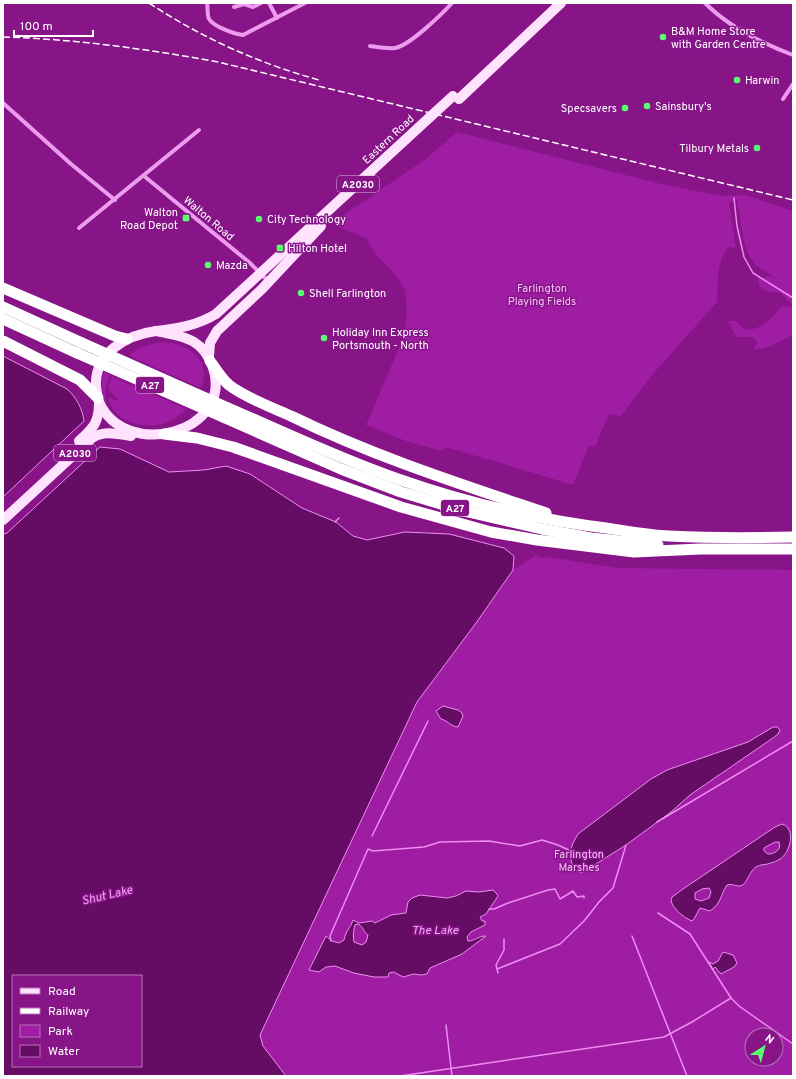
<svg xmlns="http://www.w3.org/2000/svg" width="796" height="1079" font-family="Overpass,sans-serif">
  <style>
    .green { fill: #9e1da2; fill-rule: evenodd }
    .water { fill: #650d65; stroke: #ee8df2; fill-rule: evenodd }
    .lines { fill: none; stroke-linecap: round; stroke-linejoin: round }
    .stream { stroke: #ee8df2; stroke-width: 1.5 }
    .street { stroke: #ec9bef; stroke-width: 4 }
    .primary { stroke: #ffe3fe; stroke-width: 10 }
    .highway { stroke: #fff; stroke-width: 11 }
    .rail { stroke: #fff; stroke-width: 1.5; stroke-dasharray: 7 3; stroke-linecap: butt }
    .primary-bridge { stroke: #ffe3fe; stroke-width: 10 }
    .highway-bridge { stroke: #fff; stroke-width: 11 }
    .poi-dot { fill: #59ff6f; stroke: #871588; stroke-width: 1.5 }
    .labels { text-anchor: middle; stroke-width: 3; stroke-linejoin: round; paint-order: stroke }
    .shield { fill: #871588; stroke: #dbb9db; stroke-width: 1 }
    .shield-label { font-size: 10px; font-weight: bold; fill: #fff }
    .poi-label { font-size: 11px; fill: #fff; stroke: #871588; text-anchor: start }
    .street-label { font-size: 11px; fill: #fff; stroke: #871588 }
    .park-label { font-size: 11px; fill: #f9c1fb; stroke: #871588 }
    .water-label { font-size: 12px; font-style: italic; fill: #f4a7f6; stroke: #871588 }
  </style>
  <rect width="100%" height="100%" fill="#871588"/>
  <g class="green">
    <path d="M457,132L661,184L722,196L746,195L793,211V306L780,292H768L760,288L758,279L770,276L777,279C770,274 762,270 756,265C742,253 741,217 737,200L729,203L736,248L728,247C717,262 717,284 717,302L653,374L621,416L609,414L595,447L589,445L573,485L494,461L445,447L442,451L406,441L366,425L404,336L407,311L405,290L392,271L376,255L366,238L333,225L338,219L427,158Z"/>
    <path d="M782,306L793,307V335C777,341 773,349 753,349L758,342L752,337H738L734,333L728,321H736C738,323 741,327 743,328C758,335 774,315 782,306Z"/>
    <path d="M166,342C191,346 212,361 201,388L129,356C138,346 153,343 166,342Z"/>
    <path d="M104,372L110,375C105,386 104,396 108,407C100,397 100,384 104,372Z"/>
    <path d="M112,376L113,377L186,409C180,416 172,421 163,424C141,429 111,421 108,396L116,401L118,399L108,389Z"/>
    <path d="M100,447L120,449L169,472L204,470L228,467L253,476L302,508L336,522L353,536L367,540L405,532L428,536L508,560L513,570L536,555L543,558L549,557L617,568L793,570V1076H3V534L7,533ZM13,976H141V1066H13ZM752,1035H776V1059H752Z"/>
  </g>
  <g class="water">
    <path d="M3,356L67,389C77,398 82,408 84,421L3,497Z"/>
    <path d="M100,447L120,449L169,472L204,470L226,466L250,474L302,508L336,522L353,536L367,540L405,532L449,534L504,548L514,556L513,570L476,623L417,702L260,1035L263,1046L286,1076H3V534L7,533ZM13,976H141V1066H13Z"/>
    <path d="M443,706L458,710L462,713L463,716L458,727C451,727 447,720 441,719L436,711Z"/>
    <path d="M773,727H777L780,730L778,734L773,738L690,795L671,812L626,845L583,872C571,874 569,855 572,846C573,842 576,838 578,834L651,779L667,770L748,742Z"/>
    <path d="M782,824C796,828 791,852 780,859C777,861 774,862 771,863C767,865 760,864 756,867C750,871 748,880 743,885C738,888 733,883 727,885C720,895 722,903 710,911L700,908L694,919L692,921C683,917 674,910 671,901L672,897L683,889L775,827ZM775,842H779C782,850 774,854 768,854L764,851V848ZM709,888L711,892L709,898L701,901L695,899V893L702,889Z"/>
    <path d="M493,890L497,894L498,896L486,914L480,917L482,921H485V925L471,932L467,937L468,941C475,941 478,936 486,936L462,954L430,968L427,974L421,975L414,974L403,977L394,972L389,973L388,977H374L354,973L335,966L326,967L319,972L309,970L326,936L332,941L339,943L344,940C346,930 350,929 353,920L359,923L372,921L375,923L391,915L406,913L408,902L412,898L420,895L447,898L456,896L466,891L479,892ZM357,924C363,925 363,932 368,935L366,942L362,945L354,942C353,937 353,931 355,925Z"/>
    <polygon points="723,952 733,955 737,963 734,967 721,974 715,967 713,969 709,962 713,964 718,961"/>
  </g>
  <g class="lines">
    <g class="stream">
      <polyline points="734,198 737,226 744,257 753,273 793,298"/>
      <polyline points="335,522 339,518"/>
      <polyline points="657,822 793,741"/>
      <polyline points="372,836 428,721"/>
      <polyline points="489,909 494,909 508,903 548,890 555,889 560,899 573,891 577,897 584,896 584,898"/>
      <polyline points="658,913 690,934 731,998 739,1006 793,1044"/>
      <polyline points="632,936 687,1076"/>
      <polyline points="331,941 330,936 368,849 373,851 424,847 440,842 489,841 520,846 542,840 558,845 571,851"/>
      <polyline points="497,969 560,944 584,921 599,902 613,888 626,845"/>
      <polyline points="498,973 496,965 504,950 504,939"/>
      <polyline points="446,1025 452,1076"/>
      <polyline points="400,1076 664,1037 692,1022 731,998"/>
    </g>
    <g class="street">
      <path d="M207,3C208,8 207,15 209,19C214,27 235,34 243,35L305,3"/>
      <polyline points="269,3 277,18"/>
      <path d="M705,3C729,27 761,43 793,55"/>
      <polyline points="234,7 244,4 253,7 261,3"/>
      <path d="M370,46C377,47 387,49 395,48C409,46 442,14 452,3"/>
      <polyline points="783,99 793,84"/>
      <polyline points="3,103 71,164 115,200"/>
      <polyline points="144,176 250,263 269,282"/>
      <polyline points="79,228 199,130"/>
    </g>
    <g class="primary">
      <polyline points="459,99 561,3"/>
      <path d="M156,331C178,328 196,326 216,314L430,117"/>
      <path d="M156,331C168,334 182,335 194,342C204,348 209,356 213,368C234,432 126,462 99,402C97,397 97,392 96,387C94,353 126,335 156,331Z"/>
      <polyline points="209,356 210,343 217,331 262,289 321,226"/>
      <path d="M79,441C93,428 99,423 99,403"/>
      <path d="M3,520L92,438C105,430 117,434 131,436"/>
    </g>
    <g class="highway">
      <polyline points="3,288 115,336 127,339"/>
      <polyline points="3,307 82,343"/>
      <polyline points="3,319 77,353"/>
      <polyline points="3,341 80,380 98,398"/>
      <path d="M210,361C216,369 221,378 229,385C244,397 273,408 291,416C373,456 460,484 546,513"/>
      <path d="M228,408C284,432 340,459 398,479C466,503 535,519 606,528C627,531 648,535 669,536C710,538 752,538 793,537"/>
      <polyline points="223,417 341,469 401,492 464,511 542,529 591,538 658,545"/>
      <polyline points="164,434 197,438 233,447 401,507 491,532 537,540 634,552 700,549 793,549"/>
    </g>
    <g class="rail">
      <path d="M149,3C202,38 258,63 319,80"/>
      <path d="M3,37C75,39 147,49 218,62L793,200"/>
    </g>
    <polyline class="primary-bridge" points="430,117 453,96"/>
    <g class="highway-bridge">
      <polyline points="82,343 228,408"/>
      <polyline points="77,353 223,417"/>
    </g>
  </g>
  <g class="poi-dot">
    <circle cx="663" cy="37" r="4"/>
    <circle cx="737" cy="80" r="4"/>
    <circle cx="647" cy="106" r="4"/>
    <circle cx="625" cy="108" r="4"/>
    <circle cx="757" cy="148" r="4"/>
    <rect x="182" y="214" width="8" height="8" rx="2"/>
    <circle cx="259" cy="219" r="4"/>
    <rect x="276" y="244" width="8" height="8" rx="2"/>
    <circle cx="208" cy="265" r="4"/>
    <circle cx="301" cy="293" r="4"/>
    <circle cx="324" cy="338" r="4"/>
  </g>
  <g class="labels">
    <g class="shield">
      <rect x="337" y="176" width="42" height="16" rx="3"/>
      <rect x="136" y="377" width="28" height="16" rx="3"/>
      <rect x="54" y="445" width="42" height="16" rx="3"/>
      <rect x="441" y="500" width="28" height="16" rx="3"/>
    </g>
    <g class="shield-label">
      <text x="358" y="188">A2030</text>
      <text x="150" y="389">A27</text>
      <text x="75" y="457">A2030</text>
      <text x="455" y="512">A27</text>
    </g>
    <g class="poi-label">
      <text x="671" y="35">B&amp;M Home Store<tspan x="671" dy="13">with Garden Centre</tspan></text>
      <text x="745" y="84">Harwin</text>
      <text x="655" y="110">Sainsbury's</text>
      <text x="617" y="112" text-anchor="end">Specsavers</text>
      <text x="749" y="152" text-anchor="end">Tilbury Metals</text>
      <text x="178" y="216" text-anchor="end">Walton<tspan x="178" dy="13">Road Depot</tspan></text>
      <text x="267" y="223">City Technology</text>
      <text x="288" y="252">Hilton Hotel</text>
      <text x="216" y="269">Mazda</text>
      <text x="309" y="297">Shell Farlington</text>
      <text x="332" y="336">Holiday Inn Express<tspan x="332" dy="13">Portsmouth - North</tspan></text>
    </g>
    <g class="street-label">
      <text transform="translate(388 139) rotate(-43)" y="4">Eastern Road</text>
      <text transform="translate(209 218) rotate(40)" y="4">Walton Road</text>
    </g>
    <g class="park-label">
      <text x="542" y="292">Farlington<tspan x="542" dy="13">Playing Fields</tspan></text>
      <text x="579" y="858">Farlington<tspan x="579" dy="13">Marshes</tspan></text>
    </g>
    <g class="water-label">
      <text transform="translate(107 895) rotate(-13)" y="4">Shut Lake</text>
      <text x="435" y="934">The Lake</text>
    </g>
  </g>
  <rect width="796" height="1079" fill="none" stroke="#ffffff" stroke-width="8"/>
  <rect x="12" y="975" width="130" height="92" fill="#871588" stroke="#b773b8"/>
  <rect x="20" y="988" width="20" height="6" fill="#ffe3fe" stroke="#b773b8"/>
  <text x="48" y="995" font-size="12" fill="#ffffff">Road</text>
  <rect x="20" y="1008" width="20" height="6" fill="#ffffff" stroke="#b773b8"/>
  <text x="48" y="1015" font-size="12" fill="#ffffff">Railway</text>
  <rect x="20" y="1025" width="20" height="12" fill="#9e1da2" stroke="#b773b8"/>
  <text x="48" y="1035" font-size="12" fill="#ffffff">Park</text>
  <rect x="20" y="1045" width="20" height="12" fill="#650d65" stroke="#b773b8"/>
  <text x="48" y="1055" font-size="12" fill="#ffffff">Water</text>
  <g transform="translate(764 1047) rotate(36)"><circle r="19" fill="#871588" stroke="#b773b8"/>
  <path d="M0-3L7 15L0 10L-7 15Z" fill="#59ff6f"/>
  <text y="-6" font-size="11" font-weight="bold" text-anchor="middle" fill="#ffffff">N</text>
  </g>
  <path d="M14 30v6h79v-6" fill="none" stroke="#ffffff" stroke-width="2"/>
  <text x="20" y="30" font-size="12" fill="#ffffff" stroke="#871588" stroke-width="3" paint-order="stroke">100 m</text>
</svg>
